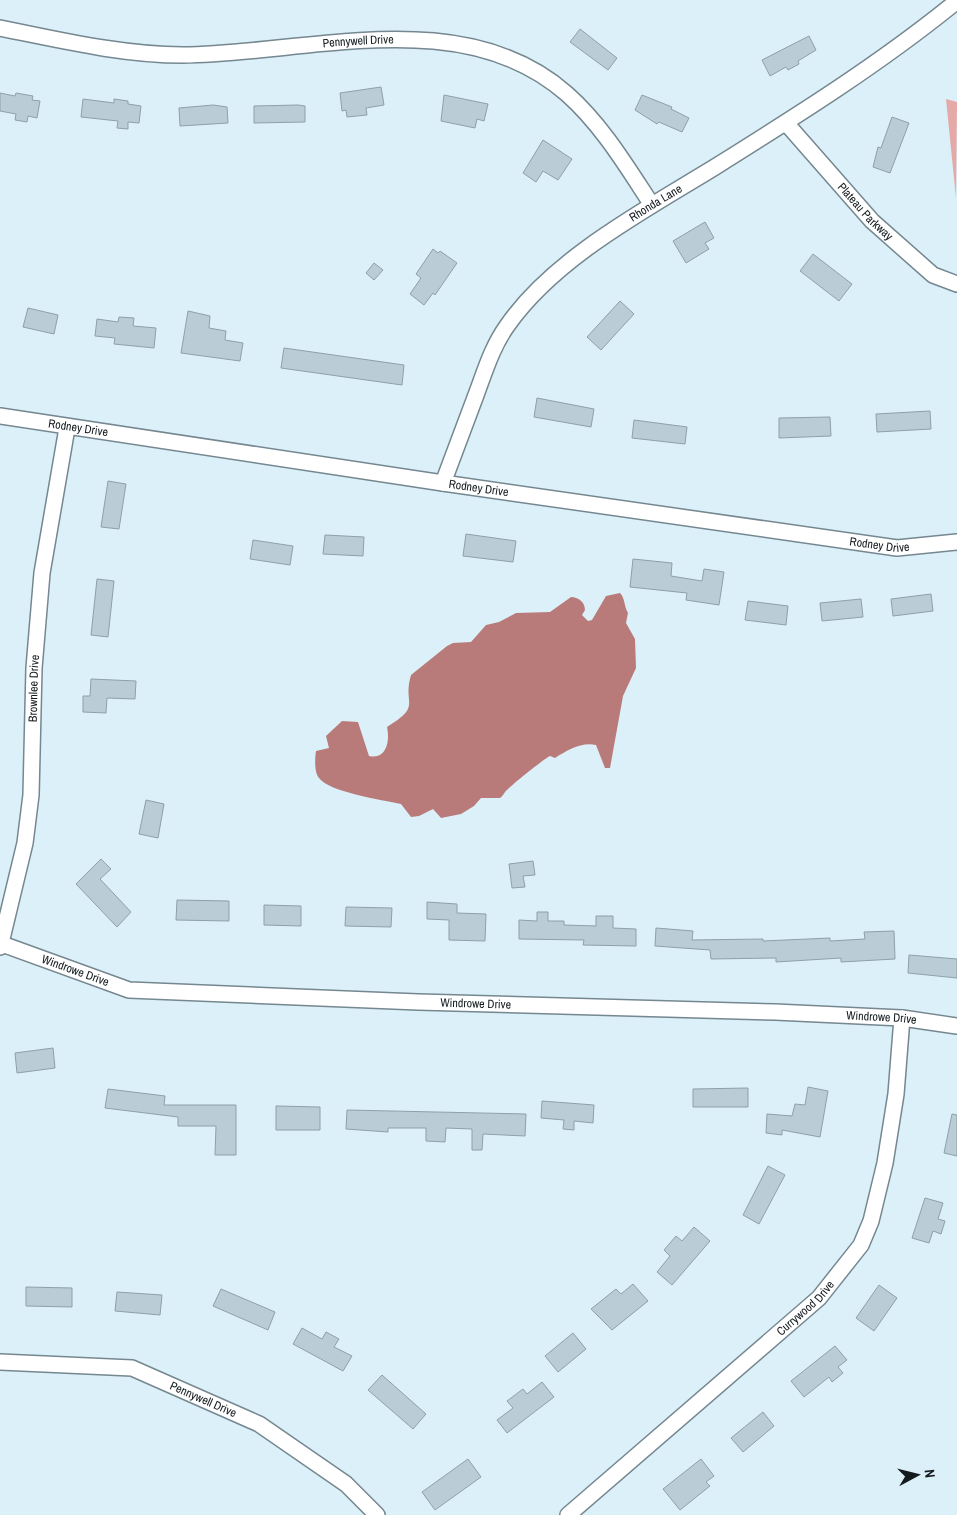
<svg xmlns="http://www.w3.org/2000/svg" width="957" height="1515" font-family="'Archivo Narrow',sans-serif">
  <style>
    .green { fill: #e5a9a7 }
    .water { fill: #b97b7a }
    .building { fill: #bacdd6; stroke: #8ea0a9 }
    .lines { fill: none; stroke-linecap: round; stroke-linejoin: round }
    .street-casing { stroke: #758790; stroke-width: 18 }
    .street { stroke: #fff; stroke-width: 15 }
    .labels { text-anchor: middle; stroke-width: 4; stroke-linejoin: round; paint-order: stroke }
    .street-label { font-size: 12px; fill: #141b1e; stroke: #dcf0f9 }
  </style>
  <rect width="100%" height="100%" fill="#dcf0f9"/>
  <polygon class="green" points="946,99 957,102 956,198"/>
  <path class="water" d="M620,593C625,598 624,606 628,613L626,623L635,639L636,668L623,696L610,768H605L596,745C581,742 568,750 555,758L550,756C545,758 513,784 508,789C504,792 504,795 500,798H481L474,806L461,814L441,818L433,809L419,816L411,817L401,804C382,800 329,792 319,778C314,772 315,758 316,751L329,748L326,736L342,721L358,722L369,756C387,760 390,740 387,727C423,705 402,705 411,675L447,646L453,643L471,642L486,625L499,622L516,613L550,612L571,597C578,597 585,602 585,610L582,615L588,621L592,620L606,596Z"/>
  <g class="building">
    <polygon points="580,29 617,58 608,70 570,42"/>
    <polygon points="809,36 816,50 798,61 799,64 788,70 786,67 770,76 762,60"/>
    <polygon points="381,87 384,105 366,108 367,115 347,117 346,110 342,111 340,93"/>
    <polygon points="0,93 15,96 16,93 33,96 32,100 40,101 37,118 28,116 27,122 15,120 16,114 0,111"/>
    <polygon points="444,95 488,104 484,121 477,119 475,128 441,121"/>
    <polygon points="642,95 672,107 671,109 689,118 682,132 659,122 657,124 635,110"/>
    <polygon points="83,99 114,103 114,99 128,101 128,104 141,106 139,123 128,122 128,129 117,128 118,121 81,117"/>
    <polygon points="213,105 227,107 228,123 180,126 179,108"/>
    <polygon points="298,105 305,106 305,122 254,123 254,106"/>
    <polygon points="892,117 909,123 890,173 873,167 878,147 881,148"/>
    <polygon points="543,140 572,159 558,180 543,171 536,182 523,173"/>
    <polygon points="705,222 714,238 705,243 709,249 686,263 673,241"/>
    <polygon points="433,249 438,253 440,251 457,263 435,295 433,293 424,305 410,294 421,278 416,274"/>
    <polygon points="813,254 852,284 839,301 800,271"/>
    <polygon points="374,263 383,270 374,280 366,273"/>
    <polygon points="620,301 634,314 601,350 587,337"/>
    <polygon points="28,308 58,315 54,334 23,327"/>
    <polygon points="188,311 210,316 209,328 226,331 225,340 243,343 240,361 181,353"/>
    <polygon points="119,317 134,318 133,326 156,328 154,348 114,344 115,338 95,336 97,319 118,322"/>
    <polygon points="284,348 404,365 402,385 281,368"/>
    <polygon points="537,398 594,409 591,427 534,417"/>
    <polygon points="930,411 931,429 877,432 876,414"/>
    <polygon points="830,417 831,436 779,438 779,418"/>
    <polygon points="634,420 687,427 685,444 632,438"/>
    <polygon points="108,481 126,484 119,529 101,527"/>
    <polygon points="466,534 516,541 513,562 463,556"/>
    <polygon points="325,535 364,537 363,556 323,554"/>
    <polygon points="253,540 293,546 290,565 250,559"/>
    <polygon points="633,559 672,563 671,576 702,581 704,569 724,572 719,605 686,600 687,593 630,587"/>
    <polygon points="97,579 114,581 108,637 91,635"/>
    <polygon points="931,594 933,611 893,616 891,599"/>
    <polygon points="861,599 863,617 822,621 820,603"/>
    <polygon points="748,601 788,606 786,625 745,620"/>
    <polygon points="91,679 136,681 135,699 107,698 106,713 83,712 83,696 90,696"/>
    <polygon points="146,800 164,804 158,838 139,834"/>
    <polygon points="101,859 111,869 100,879 131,912 117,927 76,884"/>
    <polygon points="533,861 535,875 523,876 525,887 512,888 509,864"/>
    <polygon points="177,900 229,901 229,921 176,920"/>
    <polygon points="427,902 457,904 457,913 486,914 485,941 449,940 449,920 427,919"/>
    <polygon points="264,905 301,906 301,926 264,925"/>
    <polygon points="346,907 392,908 391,927 345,926"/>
    <polygon points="537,912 548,912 548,921 564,921 564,925 596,926 596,916 613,916 613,928 636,929 636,946 583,945 584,940 519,939 519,920 537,921"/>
    <polygon points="656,928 693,931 692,940 763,939 763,941 830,938 830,941 865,939 864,932 894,931 895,959 841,962 841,958 776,962 776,958 711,959 710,950 655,946"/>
    <polygon points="909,955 957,959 957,978 908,973"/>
    <polygon points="53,1048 55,1068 17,1073 15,1053"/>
    <polygon points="808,1087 828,1091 820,1137 782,1130 782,1135 766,1133 767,1114 792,1116 795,1104 805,1105"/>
    <polygon points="748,1088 748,1107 693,1107 693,1089"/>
    <polygon points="108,1089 165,1096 164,1105 236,1105 236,1155 215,1155 216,1126 178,1126 178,1117 105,1108"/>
    <polygon points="542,1101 594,1105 593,1123 574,1121 574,1130 563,1129 564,1120 541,1118"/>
    <polygon points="276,1106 320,1107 320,1130 276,1130"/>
    <polygon points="347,1110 526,1114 525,1136 483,1134 482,1150 472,1150 472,1129 446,1128 445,1142 426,1141 426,1128 388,1128 388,1132 346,1129"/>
    <polygon points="952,1114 957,1115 957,1156 944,1153"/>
    <polygon points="768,1166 785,1175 759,1224 743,1215"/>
    <polygon points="925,1198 943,1203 938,1219 945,1221 941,1234 933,1231 929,1243 912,1238"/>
    <polygon points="694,1227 710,1241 672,1285 657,1272 670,1256 664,1250 676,1236 682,1241"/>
    <polygon points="633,1284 648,1301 612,1330 591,1309 616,1289 621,1294"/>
    <polygon points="879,1285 897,1298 874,1331 856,1318"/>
    <polygon points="26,1287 72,1288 72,1307 26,1306"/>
    <polygon points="221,1289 275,1312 268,1330 213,1306"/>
    <polygon points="117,1292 162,1295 160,1315 115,1311"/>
    <polygon points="302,1328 322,1339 326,1332 339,1339 334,1347 352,1356 343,1371 293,1344"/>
    <polygon points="573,1333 586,1349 558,1372 545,1356"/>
    <polygon points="835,1346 847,1360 838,1367 843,1373 832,1382 829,1377 804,1397 791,1381"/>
    <polygon points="382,1375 426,1414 413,1429 368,1390"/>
    <polygon points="542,1382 554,1397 507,1433 497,1420 513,1408 507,1401 523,1389 527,1394"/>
    <polygon points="763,1412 774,1426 743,1452 731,1438"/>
    <polygon points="468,1459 481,1477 435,1510 422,1492"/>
    <polygon points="701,1459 714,1476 706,1482 710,1486 680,1510 663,1489"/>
  </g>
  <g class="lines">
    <g class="street-casing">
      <g id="street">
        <path id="s1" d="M0,28C60,40 122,55 183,55C307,54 463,2 567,94C602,125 627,167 652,205"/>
        <path id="s2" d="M786,123L872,221L933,275L957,284"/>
        <path id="s3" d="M0,416L443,483L897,548L957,542"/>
        <path id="s4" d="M443,483C454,454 465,424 476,395C485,371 492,347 507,326C554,258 645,210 715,167C798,115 881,63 957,1"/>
        <path id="s5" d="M2,944L129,990L418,1002L775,1012L902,1018L957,1026"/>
        <path id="s6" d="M0,947L25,843L31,795L34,668L42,573L67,428"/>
        <path id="s7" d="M0,1362L132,1368L259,1424L346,1484L377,1515"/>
        <path id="s8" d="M568,1515L819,1298L861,1245L871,1221L885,1163L896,1094L902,1018"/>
      </g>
    </g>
    <use href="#street" class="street"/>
  </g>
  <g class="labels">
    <g class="street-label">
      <text dy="4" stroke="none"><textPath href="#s1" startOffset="361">Pennywell Drive</textPath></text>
      <text dy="4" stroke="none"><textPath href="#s4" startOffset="364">Rhonda Lane</textPath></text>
      <text dy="4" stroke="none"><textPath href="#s2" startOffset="119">Plateau Parkway</textPath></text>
      <text dy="4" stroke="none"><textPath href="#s3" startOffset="79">Rodney Drive</textPath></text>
      <text dy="4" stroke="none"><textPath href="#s3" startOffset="484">Rodney Drive</textPath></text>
      <text dy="4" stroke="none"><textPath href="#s3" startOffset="889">Rodney Drive</textPath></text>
      <text dy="4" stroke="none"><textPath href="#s6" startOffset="262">Brownlee Drive</textPath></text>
      <text dy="4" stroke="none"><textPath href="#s5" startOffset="78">Windrowe Drive</textPath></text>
      <text dy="4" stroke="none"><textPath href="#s5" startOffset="482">Windrowe Drive</textPath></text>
      <text dy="4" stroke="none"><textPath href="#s5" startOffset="888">Windrowe Drive</textPath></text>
      <text dy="4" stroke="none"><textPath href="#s8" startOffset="315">Currywood Drive</textPath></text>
      <text dy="4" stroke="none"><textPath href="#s7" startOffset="210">Pennywell Drive</textPath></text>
    </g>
  </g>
  <g transform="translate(917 1475) rotate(83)" stroke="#dcf0f9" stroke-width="4" paint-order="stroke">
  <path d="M0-4L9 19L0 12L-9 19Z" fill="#141b1e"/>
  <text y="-8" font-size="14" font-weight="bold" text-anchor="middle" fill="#141b1e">N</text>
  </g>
</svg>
